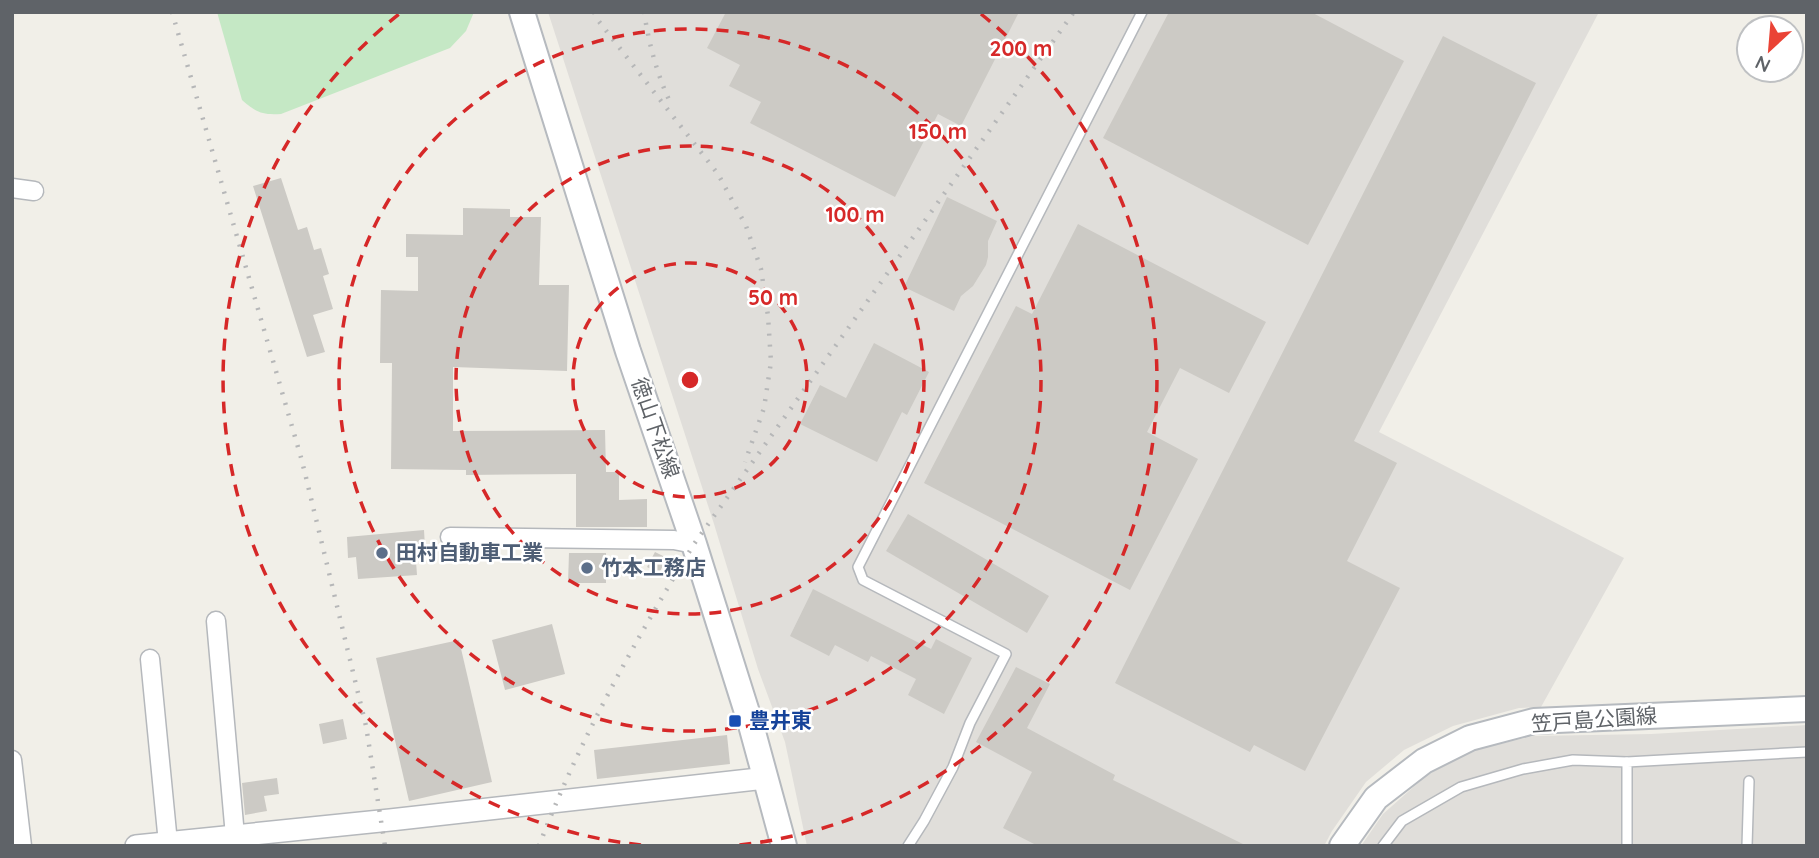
<svg xmlns="http://www.w3.org/2000/svg" width="1819" height="858" font-family="Quicksand,'Noto Sans JP',sans-serif">
  <style>
    .industrial { fill: #e0deda }
    .green { fill: #c5e8c5 }
    .building { fill: #cccac5 }
    .lines { fill: none; stroke-linecap: round; stroke-linejoin: round }
    .service-casing { stroke: #b5b8bc; stroke-width: 12 }
    .minor-casing { stroke: #b5b8bc; stroke-width: 21 }
    .tertiary-casing { stroke: #b5b8bc; stroke-width: 24 }
    .secondary-casing { stroke: #b6babf; stroke-width: 28 }
    .service { stroke: #fff; stroke-width: 9 }
    .minor { stroke: #fff; stroke-width: 18 }
    .tertiary { stroke: #fff; stroke-width: 21 }
    .secondary { stroke: #fff; stroke-width: 24 }
    .rail { stroke: #b6b7b8; stroke-width: 4.5; stroke-dasharray: 2 9; stroke-linecap: butt }
    .ring { fill: none; stroke: #d62828; stroke-width: 3.5; stroke-dasharray: 12 9 }
    .service-dot { fill: #5c6f8a; stroke: #fff; stroke-width: 2.5 }
    .transit-dot { fill: #1a4fb4; stroke: #fff; stroke-width: 2.5 }
    .labels { text-anchor: middle; stroke-width: 5; stroke-linejoin: round; paint-order: stroke }
    .street-label { font-size: 21px; fill: #5f6368; stroke: #fff }
    .service-label { font-size: 21px; font-weight: bold; fill: #4e5e75; stroke: #fff; text-anchor: start }
    .transit-label { font-size: 21px; font-weight: bold; fill: #164399; stroke: #fff; text-anchor: start }
    .centre { fill: #d62828; stroke: #fff; stroke-width: 3.5 }
    .ring-label { font-size: 21px; text-anchor: middle; font-weight: bold; fill: #d62828; stroke: #fff; stroke-width: 5; stroke-linejoin: round; paint-order: stroke }
  </style>
  <rect width="100%" height="100%" fill="#f1efe8"/>
  <g class="industrial">
    <polygon points="548,12 1599,12 1379,432 1624,558 1541,707 1519,708 1453,726 1404,750 1366,782 1332,831 1324,846 807,846 785,742 758,669 714,524"/>
    <polygon points="1807,725 1807,846 1361,846 1383,814 1427,775 1474,750 1533,736 1651,734"/>
  </g>
  <path class="green" d="M217,12H474L466,31L450,48L281,114C262,115 257,113 242,100Z"/>
  <g class="building">
    <polygon points="726,12 1019,12 961,126 938,114 895,197 750,123 761,102 729,86 740,65 707,48"/>
    <polygon points="1169,12 1311,12 1404,61 1308,245 1103,138"/>
    <polygon points="1443,36 1536,83 1354,441 1397,463 1347,561 1400,588 1305,771 1254,745 1250,752 1115,683"/>
    <polygon points="281,178 298,230 307,227 314,250 321,248 329,274 323,276 333,309 313,315 325,352 307,357 253,186"/>
    <polygon points="947,197 997,221 988,241 988,257 986,265 973,286 961,296 954,311 904,287"/>
    <polygon points="463,208 510,209 510,217 541,217 539,285 569,285 567,371 453,367 453,431 605,430 606,472 619,472 619,500 647,499 647,527 576,527 576,474 466,475 466,470 391,469 392,363 380,363 381,290 418,291 418,257 406,257 406,234 463,235"/>
    <polygon points="1078,224 1266,322 1229,393 1180,368 1147,432 1198,459 1130,590 924,483 1016,306 1032,314"/>
    <polygon points="874,343 929,372 907,415 902,412 877,462 800,424 820,385 846,398"/>
    <polygon points="908,514 1049,596 1027,633 886,551"/>
    <polygon points="424,530 425,547 415,548 417,575 358,579 356,557 348,558 347,537"/>
    <polygon points="655,552 667,558 659,573 647,567"/>
    <polygon points="569,553 606,553 606,583 568,583"/>
    <polygon points="813,589 931,649 936,639 972,658 944,714 908,695 916,679 871,656 868,662 835,645 829,656 790,636"/>
    <polygon points="552,624 565,674 505,690 492,640"/>
    <polygon points="459,640 492,782 409,801 376,658"/>
    <polygon points="1016,667 1050,684 1027,728 1115,775 1113,780 1247,846 1038,846 1003,828 1032,772 976,742"/>
    <polygon points="343,719 347,739 323,744 319,724"/>
    <polygon points="727,735 730,764 597,779 594,750"/>
    <polygon points="277,778 279,794 264,796 267,811 245,815 242,783"/>
  </g>
  <g class="lines">
    <g class="service-casing">
      <g id="service">
        <polyline points="908,846 924,821 953,767 970,723 1006,654 863,580 858,567 1142,12"/>
        <polyline points="1383,846 1402,821 1461,787 1523,769 1573,760 1627,762"/>
        <polyline points="1627,846 1627,762 1807,752"/>
        <polyline points="1747,846 1749,781"/>
      </g>
    </g>
    <g class="minor-casing">
      <g id="minor">
        <polyline points="12,188 34,191"/>
        <polyline points="450,537 674,540 694,544"/>
        <polyline points="216,621 235,836"/>
        <polyline points="150,659 168,843"/>
        <polyline points="12,760 22,846"/>
      </g>
    </g>
    <g class="tertiary-casing">
      <polyline id="tertiary" points="136,846 390,820 766,778"/>
    </g>
    <g class="secondary-casing">
      <g id="secondary">
        <polyline points="522,12 628,351 694,544 751,725 784,846"/>
        <polyline points="1342,846 1376,798 1424,761 1470,738 1534,721 1807,709"/>
      </g>
    </g>
    <use href="#service" class="service"/>
    <use href="#minor" class="minor"/>
    <use href="#tertiary" class="tertiary"/>
    <use href="#secondary" class="secondary"/>
    <g class="rail">
      <polyline points="172,12 302,461 366,726 385,846"/>
      <polyline points="594,12 597,19 718,174 746,226 761,269 768,316 771,362 764,408 745,462"/>
      <path d="M644,12C649,44 657,75 671,104"/>
      <path d="M539,846C579,740 635,641 694,544L1074,12"/>
    </g>
  </g>
  <g class="ring">
    <circle cx="690" cy="380" r="117"/>
    <circle cx="690" cy="380" r="234"/>
    <circle cx="690" cy="380" r="351"/>
    <path d="M641 845A468 468 0 0 1 399 14M981 14A468 468 0 0 1 739 845"/>
  </g>
  <g class="service-dot">
    <circle cx="382" cy="553" r="7"/>
    <circle cx="587" cy="568" r="7"/>
  </g>
  <rect class="transit-dot" x="728" y="714" width="14" height="14" rx="3.5"/>
  <g class="labels">
    <g class="street-label">
      <text transform="translate(655 428) rotate(71)" y="7">徳山下松線</text>
      <text transform="translate(1594 720) rotate(-4)" y="7">笠戸島公園線</text>
    </g>
    <g class="service-label">
      <text x="396" y="560">田村自動車工業</text>
      <text x="601" y="575">竹本工務店</text>
    </g>
    <g class="transit-label">
      <text x="749" y="728">豊井東</text>
    </g>
  </g>
  <circle cx="690" cy="380" r="10" class="centre"/>
  <g class="ring-label">
    <text x="1021" y="56">200 m</text>
    <text x="938" y="139">150 m</text>
    <text x="855" y="222">100 m</text>
    <text x="773" y="305">50 m</text>
  </g>
  <rect width="1819" height="858" fill="none" stroke="#5f6368" stroke-width="28"/>
  <g transform="translate(1770 49) rotate(206)"><circle r="33" fill="#ffffff" stroke="#bfc1c3" stroke-width="2"/>
  <path d="M0-5L12 26L0 18L-12 26Z" fill="#ea4335"/>
  <text y="-10" font-size="19" font-weight="bold" text-anchor="middle" fill="#5f6368">N</text>
  </g>
</svg>
